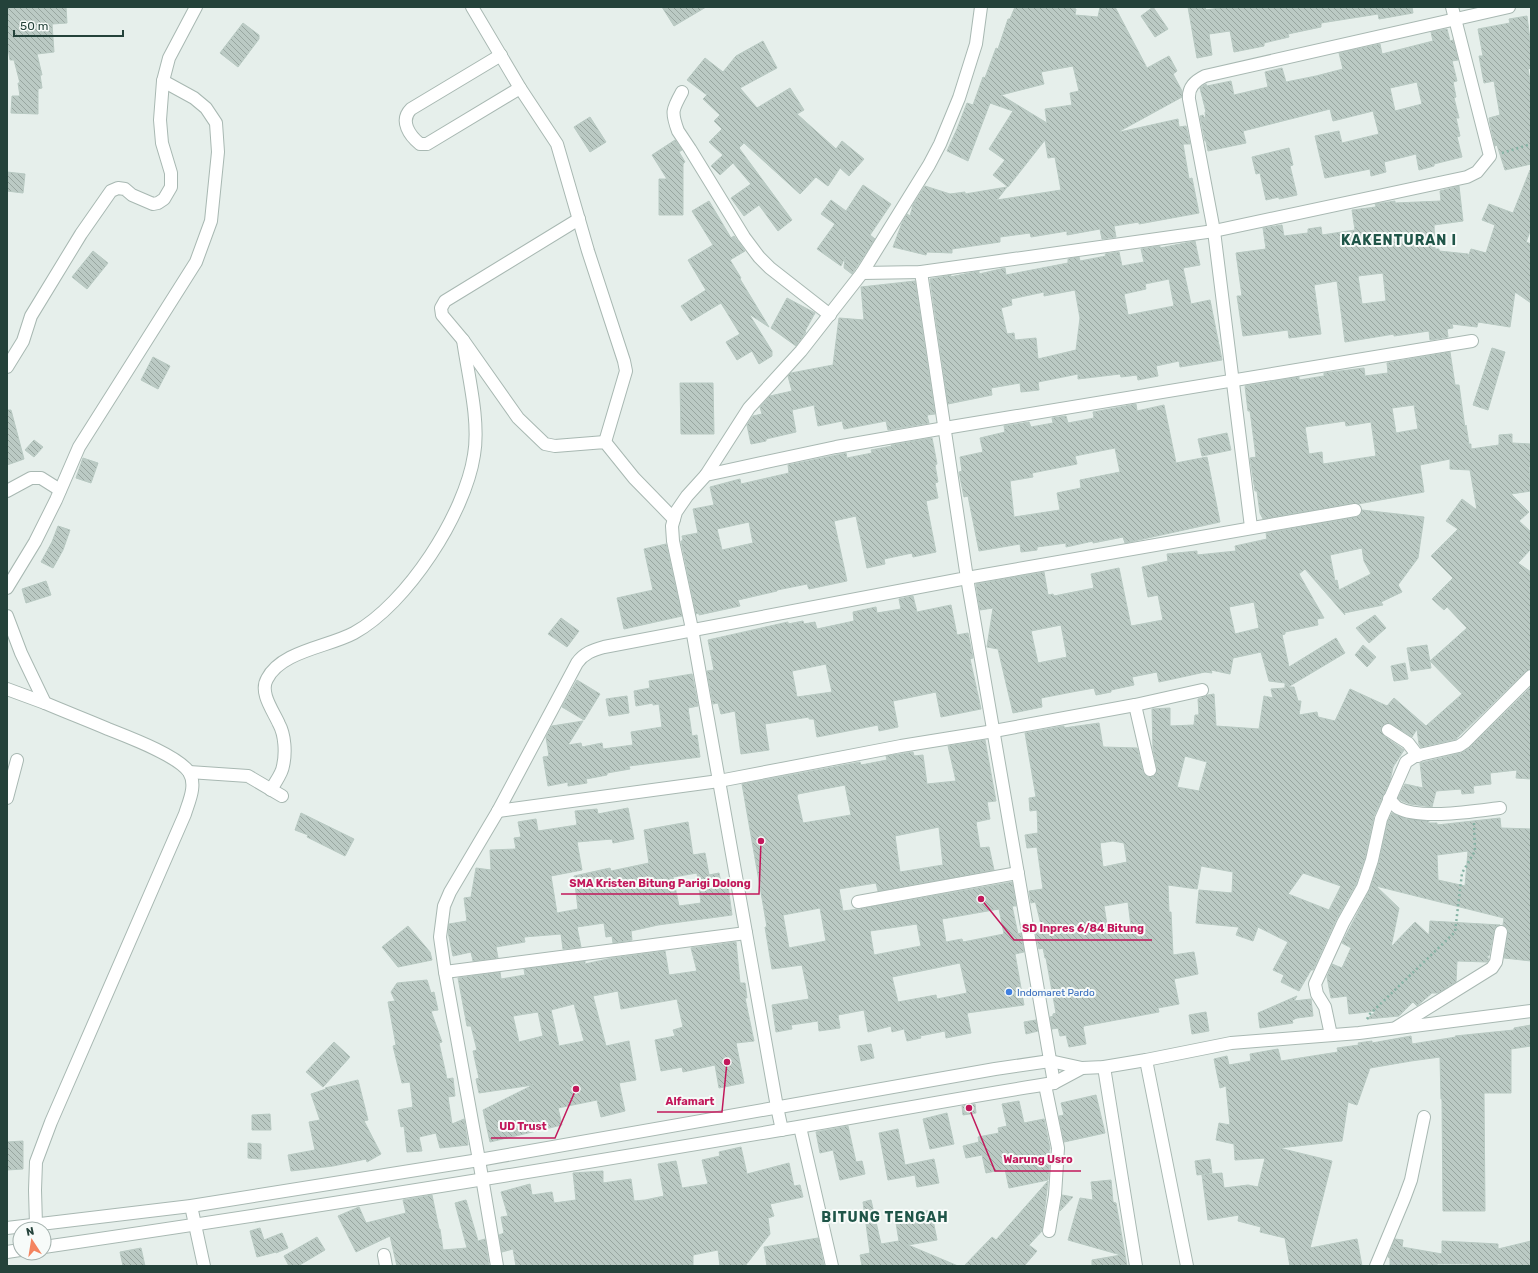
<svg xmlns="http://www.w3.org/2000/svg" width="1538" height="1273" font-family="Rubik,sans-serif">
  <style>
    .building { fill: url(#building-back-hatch); stroke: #b8c9c2; fill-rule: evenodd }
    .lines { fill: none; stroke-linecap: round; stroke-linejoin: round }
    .minor-casing { stroke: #a8b8b2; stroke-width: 14 }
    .path { stroke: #86b3a5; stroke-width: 2.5; stroke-dasharray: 2 3; stroke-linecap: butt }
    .minor { stroke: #fff; stroke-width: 12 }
    .shop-dot { fill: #3f7fe0; stroke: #f7fbf9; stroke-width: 1.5 }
    .labels { text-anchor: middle; stroke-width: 4; stroke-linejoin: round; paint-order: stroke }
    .shop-label { font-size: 10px; fill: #366cbe; stroke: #f7fbf9; text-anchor: start }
    .district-label { font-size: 14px; font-weight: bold; letter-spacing: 1px; fill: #1f5548; stroke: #f7fbf9 }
    .leader { fill: none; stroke: #c2185b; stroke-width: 1.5 }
    .callout-dot { fill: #c2185b; stroke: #f7fbf9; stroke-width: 1.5 }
    .callout-label { font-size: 11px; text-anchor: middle; font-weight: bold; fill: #c2185b; stroke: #f7fbf9; stroke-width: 4; stroke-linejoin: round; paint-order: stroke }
  </style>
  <defs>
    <pattern id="building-back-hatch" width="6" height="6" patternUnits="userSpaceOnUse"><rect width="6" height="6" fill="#bbcac4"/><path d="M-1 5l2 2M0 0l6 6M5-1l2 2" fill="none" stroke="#98a6a0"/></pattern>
  </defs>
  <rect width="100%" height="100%" fill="#e6efeb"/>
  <g class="building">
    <polygon points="7,7 66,7 67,23 52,24 54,52 37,54 42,75 40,75 42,88 38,89 38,114 11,113 12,96 20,96 18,83 20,83 14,60 10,60 7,43"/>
    <polygon points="662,7 706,7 674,26"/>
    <path d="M1015,7H1069L1076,9L1075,15L1098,17L1100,7H1115L1147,68L1169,56L1177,71L1173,74L1182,91V97L1120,131V132L1178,119L1179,127L1186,126L1190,144H1183L1189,179L1192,178L1199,213L1139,224V222L1114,226L1116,237L1102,239L1100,229L1067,235V231L1031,237L1030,233L1000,237V242L952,249V253L927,252L926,255L893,247L902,223L907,214L910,216L913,205L925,186L950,194L965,192V194L1007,187L997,200L1061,190L1055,157L1048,158L1045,140L1008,187L993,175L1005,160L989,149L1013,111L990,103L968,161L947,151L957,129L967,103L973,105L983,77L985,78L996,48L998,49L1008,19H1010ZM1073,66L1079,91L1070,93L1072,105L1045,109L1047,123L1001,95L1044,84L1041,72Z"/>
    <polygon points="1153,7 1168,29 1155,37 1141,16"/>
    <polygon points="1188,7 1205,7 1206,10 1226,7 1412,7 1413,13 1379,19 1378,14 1321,23 1321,27 1288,34 1289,37 1264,43 1264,46 1234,52 1230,31 1209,34 1212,55 1197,58"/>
    <polygon points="1527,16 1531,48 1531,68 1528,69 1531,86 1531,164 1505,170 1497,145 1495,146 1490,124 1489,118 1500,115 1494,81 1484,83 1479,56 1483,56 1478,29 1510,23 1509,19"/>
    <polygon points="243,23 259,35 259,39 238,67 220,53"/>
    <path d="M1447,29L1450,41L1453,40L1458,60L1452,61L1457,81L1453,82L1456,97L1454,98L1459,118H1456L1460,136L1457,137L1462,157L1434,164V166L1419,170L1416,154L1384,162L1386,172L1371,176L1370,169L1325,178L1315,136L1339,131L1342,143L1379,134L1373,111L1333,121L1330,109L1243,131L1246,143L1208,151L1206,141H1205L1200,116L1203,115L1206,121L1205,112H1206L1200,88L1206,84L1207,86L1231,81L1234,95L1268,87L1265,72L1282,68L1286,82L1316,76L1343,69L1339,53L1380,44L1382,54L1433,41L1431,32ZM1417,82L1422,104L1395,111L1390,88Z"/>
    <polygon points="763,41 777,68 740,88 757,108 790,88 804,110 797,114 836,149 842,141 864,159 849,176 840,168 828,186 816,177 800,194 744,143 739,148 792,220 778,231 759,205 744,216 731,198 751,184 733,163 720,175 711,166 723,155 709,142 722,129 714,121 720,115 703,99 707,95 687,80 705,58 723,72 736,56"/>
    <polygon points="590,117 606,142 590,152 574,127"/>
    <polygon points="675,140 682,150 679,152 685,162 683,164 683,215 659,215 659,179 667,179 652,155"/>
    <polygon points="1289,148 1293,165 1290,166 1297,195 1279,199 1279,197 1266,200 1260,173 1256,174 1252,157"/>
    <path d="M1530,170L1531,229L1526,242L1531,244V303L1515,292L1510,327L1478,322L1477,327L1452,324L1453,328L1447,329L1448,337L1430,340L1429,331L1394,336V334L1345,342L1337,281L1314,285L1321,334L1289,338L1288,330L1243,336L1237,296H1242L1236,253L1266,249L1263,228L1282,225L1284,236L1308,233V229L1321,227L1322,235L1355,230L1352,210L1376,207L1375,204L1395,201V203L1441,201L1440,191L1459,186L1463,221L1434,225L1435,249H1439V251L1468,254V257L1471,249L1486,253L1495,225L1482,220L1489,204L1513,213ZM1383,273L1386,301L1362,304L1358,276Z"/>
    <polygon points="7,172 25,174 23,193 7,191"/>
    <polygon points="863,185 891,204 870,235 875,239 852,274 844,268 845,257 841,266 817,249 835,224 821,214 831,200 846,211"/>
    <polygon points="709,201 731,238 734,236 745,251 730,260 741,278 740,279 769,327 749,314 772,351 772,356 759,364 752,351 737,360 726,342 740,334 721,303 691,321 681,306 706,290 688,260 713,245 692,211"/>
    <path d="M1195,241L1200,265L1183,268L1191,304L1210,300L1222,360L1180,367L1179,361L1156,366L1158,376L1138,380L1137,375L1121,377L1120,374L1078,379V374L1038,382L1039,390L1021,392L1020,383L991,388L992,395L948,404L930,279L951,275L950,277L979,271V274L1005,268L1006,275L1068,263V259L1079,257L1080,261L1106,256L1105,254L1119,252L1122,266L1144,262L1141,249L1160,246V248ZM1169,279L1174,306L1128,315L1124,294L1146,289L1145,284ZM1075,290L1080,318L1076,350L1038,359L1036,338L1015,340L1014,333L1007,334L1001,308L1012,305L1011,299L1044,292V296Z"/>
    <polygon points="93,251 108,263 87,289 72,277"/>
    <polygon points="915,281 935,414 927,415 929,423 888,430 886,421 844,429 842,421 818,426 814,405 792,410 796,432 766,439 766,441 751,444 747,425 753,416 762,414 760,407 770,396 792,391 788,376 791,373 833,365 839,318 864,320 861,287"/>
    <polygon points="787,298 815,313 805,331 806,332 796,346 771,328"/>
    <polygon points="1492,348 1505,352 1488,410 1473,405"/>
    <path d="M1450,352L1455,385H1459L1465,428L1466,425L1469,444H1471V449L1499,445V435L1512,434V443L1531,444V467H1529L1531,491L1511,494L1529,512L1519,521L1531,532V549L1518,563L1531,572V669L1526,671L1456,739L1421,747L1419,744L1417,729L1412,737L1392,724L1388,723L1382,726L1381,730L1384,736L1404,750L1393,767L1390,781L1374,816L1365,858L1356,884L1336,920L1313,970H1311L1299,991L1281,982L1284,975L1273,970L1288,942L1258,927L1253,941L1236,935L1239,927L1196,923L1199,890L1232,893L1233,872L1201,866L1197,889L1168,885L1169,912H1171L1173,955L1194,952L1198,974L1174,979L1179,1004L1158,1008L1159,1012L1084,1026L1083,1027L1086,1044L1069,1047L1066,1035L1060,1036L1058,1028L1052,1029L1050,1017L1053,1016V1014L1056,1013L1046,958H1045L1043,948L1039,949L1035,930L1042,929L1036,904L1035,902L1031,903L1029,891L1043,889L1037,847L1027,848L1025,835L1038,833L1037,810L1030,811L1029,798L1036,797L1025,733L1064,726V728L1099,723L1103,747L1137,748L1143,772L1147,777H1151L1155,775L1157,769L1153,749L1152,709L1170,708V726L1194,725L1195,715H1199L1198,699L1208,695L1214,694L1216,726L1259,729L1264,696L1273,698L1271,689L1285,688V683L1269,681L1261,652L1233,658L1230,674L1211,670L1212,673L1205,672L1159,682L1157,672L1132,677L1134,685L1111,690V692L1096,695L1094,688L1072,692L1041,698L1042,707L1013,713L998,649L987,647L993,608L980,610L976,584L1044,572L1048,595L1053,594L1054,596L1094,588L1091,574L1119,568L1131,626L1163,620L1158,595L1148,597L1142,567L1168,561L1167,554L1197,551V555L1236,551L1235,546L1267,539L1266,533L1356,517L1360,515L1362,510L1424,517L1418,558L1398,585L1402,592L1381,602L1383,605L1344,613L1345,615L1305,569L1299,574L1324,618L1317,619L1318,625L1285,632V634L1282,635L1289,667L1336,638L1345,653L1288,687H1294L1298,701H1301L1299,715L1317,712L1318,717L1335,721L1350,689L1387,706L1394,698L1426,726L1462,694L1430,661L1467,628L1447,607L1444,610L1432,599L1453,578L1431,556L1458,529L1446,521L1462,499L1477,510L1470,470L1450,469V459L1420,465L1424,492L1358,504L1354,503L1263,519L1260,513L1257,491H1255L1250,458L1256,457L1250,411H1248L1245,386L1299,377V380L1324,376V373L1364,368L1365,376L1388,373L1387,363ZM1414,405L1418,429L1396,433L1392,408ZM1345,421L1346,426L1371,422L1376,456L1323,464L1322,452L1309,454L1305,427ZM1362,548L1364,561L1371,574L1339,590L1337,580L1335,581L1330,555ZM1254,602L1259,628L1235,634L1229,607ZM1061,625L1067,657L1038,663L1031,631ZM1185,756L1207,762L1199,791L1177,787ZM1113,841L1124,843L1127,862L1103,867L1100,843ZM1303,873L1341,886L1329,910L1288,894ZM1128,902L1131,926L1108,931L1104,906Z"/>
    <polygon points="153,357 170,366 158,389 141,380"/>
    <polygon points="680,383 713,383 714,434 681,434"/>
    <path d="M1136,404L1137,411L1164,405L1176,463L1207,457L1220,522L1125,543L1123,537L1093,543V541L1066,547V543L1037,547V550L1021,552L1020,544L979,551L968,496L964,497L959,472L962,471L960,457L983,452L980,438L1005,432L1004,426L1029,422L1031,427L1053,423L1052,418L1066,416L1068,423L1094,418L1093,412ZM1115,448L1120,472L1080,480L1081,488L1057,493L1060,510L1014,517L1010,481L1033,477L1032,473L1077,464L1075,456Z"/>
    <polygon points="7,410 11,410 24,459 7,465"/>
    <polygon points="1227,433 1231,450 1202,456 1198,439"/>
    <path d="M932,438L937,464L935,465L938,482L935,483L938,498L926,501L936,552L913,557L912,553L884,559L885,564L867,568L856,516L834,521L847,581L809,589L807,584L777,590V591L738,600L740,606L699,615V613L696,614L681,541H683L682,536L698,533L693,509L714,505L710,487L740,479L741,484L789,473L788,465L846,453L847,458L872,453L871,450L892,446L891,445ZM749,522L753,543L722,550L717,529Z"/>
    <polygon points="34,440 43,447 34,457 25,450"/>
    <polygon points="83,458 98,463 91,483 76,478"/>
    <polygon points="58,526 70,530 63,550 53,568 41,562 52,542"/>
    <polygon points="666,544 682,616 624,629 617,598 653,590 644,549"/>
    <polygon points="46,581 51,595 26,603 22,589"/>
    <path d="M913,596L917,612L951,605L957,635L968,633L973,658L970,659L981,709L941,717L936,692L893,701L898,727L879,731L878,725L817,737L814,719H809V717L765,724L769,750L741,754L735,711L721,714L718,703L713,704L707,671L714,670L708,640L788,622V624L803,621L804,624L815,622L817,629L854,621L853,612L876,607L877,613L901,609L899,599ZM826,664L832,692L797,697L792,671Z"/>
    <polygon points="1375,615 1386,628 1369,643 1356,628"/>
    <polygon points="561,618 579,631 567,647 548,634"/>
    <polygon points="1363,645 1376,657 1367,667 1355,655"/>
    <polygon points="1427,645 1431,668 1411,671 1407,648"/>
    <polygon points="1405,663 1408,679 1394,681 1391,666"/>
    <polygon points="692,674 698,706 688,708 692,736 697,735 700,757 629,766 630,769 607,773 607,775 586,779 587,783 568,786 568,782 548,786 543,757 549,756 546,737 552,726 583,721 568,745 581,743 582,747 602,743 603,749 633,745 631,732 662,727 659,704 653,705 653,703 636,706 634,691 650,688 649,681"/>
    <polygon points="577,680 600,694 584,720 562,707"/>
    <polygon points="1531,687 1531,779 1516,778 1517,770 1490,773 1491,784 1473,786 1474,793 1462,794 1461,789 1436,791 1432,807 1410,804 1402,801 1398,798 1405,784 1423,788 1420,763 1461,753 1469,748"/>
    <polygon points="627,696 629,713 609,716 606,699"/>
    <path d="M985,740L996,801L987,802L990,819L976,822L980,848L989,847L994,870L878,891L876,883L839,889L843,911L859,909L1012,882L1016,906H1012L1018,934L1021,933L1024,952L1015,954L1024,1005L967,1013L971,1033L946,1038L945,1031L920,1036L921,1038L907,1041L904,1029L892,1032L891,1026L868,1032L864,1010L838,1015L840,1028L819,1031L818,1021L791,1025L792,1029L776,1032L772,1005L809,999L802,965L772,969L765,927H767L742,784L860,762L861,765L887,760L886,756L913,752L914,756L923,755L927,784L956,781L948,746ZM845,785L851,815L803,823L797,796L798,794ZM939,827L943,865L900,872L895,836ZM820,908L826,941L789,948L783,915ZM999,909L1004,934L963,942L962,939L946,942L942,919ZM917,924L921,946L874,955L870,931ZM960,963L967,993L937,999L936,995L898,1002L892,977Z"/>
    <path d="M628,808L634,839L613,843L612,839L577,842L582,870L551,876L557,913L578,909L574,876L610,868L611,871L649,863L644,830L688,822L693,855L705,853L709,875L719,873L722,887L728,886L732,915L658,925L631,931L632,940L613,943L612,936L606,937L604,923L577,927L581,947L563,949L561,934L524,937L525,942L496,947L498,958L473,961L471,952L453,956L448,932L449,924L467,921L464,898L471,897L476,868L491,870L490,850L516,849L514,838L521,837L518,822L536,819L538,831L577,825L575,811L597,809L598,814ZM697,873L701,903L679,906L673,877Z"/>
    <polygon points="301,813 354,839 345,856 307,837 308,835 295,830"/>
    <path d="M1392,813L1406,819L1429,821L1428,823H1437V825L1500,818L1501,828L1531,829V961L1504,958L1508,933V929L1503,925L1504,918L1376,886L1399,908L1391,947L1415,922L1429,935L1430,921L1500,925L1496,927L1494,930L1489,956L1486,955L1489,959L1487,962L1457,961L1456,982L1438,993H1432L1417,1006L1413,1002L1399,1016L1367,1019L1376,1011L1349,1014L1347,996L1331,998L1327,977L1332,964L1342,968L1351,948L1342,943L1370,889L1379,862L1388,821ZM1468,851L1465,886L1438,880L1437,855Z"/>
    <polygon points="408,926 430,952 432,960 398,967 382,947"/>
    <path d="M736,942L740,983H745L747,998H745L754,1041L736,1043L744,1083L719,1088L715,1065L683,1072L682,1067L661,1071L655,1040L675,1036L673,1030L683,1027L677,999L621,1009L618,991L593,996L606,1046L629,1041L636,1080L619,1083L625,1111L601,1117L597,1100L558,1108L562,1125L490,1142L483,1110L533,1085L479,1093L476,1079L479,1078L473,1051L477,1050L471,1026H467L458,978L500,972L501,979L525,975L524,969L585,961V964L612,958L665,951L669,975L697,971L691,948ZM574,1004L584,1041L559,1046L551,1010ZM538,1012L543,1036L519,1042L513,1016Z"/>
    <polygon points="427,980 431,993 434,992 438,1010 431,1011 442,1042 439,1043 447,1079 453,1078 455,1096 448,1097 452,1124 464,1119 468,1145 440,1148 436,1133 419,1137 422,1151 407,1152 404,1126 401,1127 398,1110 413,1107 410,1082 402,1083 393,1046 396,1045 388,1002 395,1001 391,992 397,983"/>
    <polygon points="1297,996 1294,1001 1311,999 1313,1016 1297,1018 1292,1020 1293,1023 1260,1028 1258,1013"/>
    <polygon points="1206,1012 1209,1031 1192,1034 1189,1015"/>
    <polygon points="1036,1020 1038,1031 1026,1034 1024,1022"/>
    <polygon points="1531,1025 1531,1046 1511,1049 1511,1093 1484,1093 1485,1211 1443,1211 1442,1099 1441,1099 1440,1057 1411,1061 1370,1068 1357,1105 1348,1102 1342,1141 1279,1148 1332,1161 1310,1248 1357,1239 1362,1266 1290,1266 1285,1238 1260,1232 1261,1227 1238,1221 1239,1215 1208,1220 1202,1175 1222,1173 1224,1188 1248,1185 1258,1187 1265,1158 1235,1160 1234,1144 1216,1140 1219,1123 1230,1125 1226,1086 1220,1088 1214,1059 1227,1056 1229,1065 1251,1061 1250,1054 1278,1049 1281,1061 1338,1052 1337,1048 1359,1045 1358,1043 1372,1041 1372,1043 1411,1036 1412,1044 1456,1037 1455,1036 1514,1030 1514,1028"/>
    <polygon points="334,1042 350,1057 323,1087 306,1072"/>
    <polygon points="871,1044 874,1058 861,1061 858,1046"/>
    <polygon points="358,1080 368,1120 364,1121 381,1154 367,1162 366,1159 333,1166 291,1171 288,1155 315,1150 309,1122 320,1120 311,1094 326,1089 325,1088"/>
    <polygon points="1096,1095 1105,1133 1064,1142 1059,1116 1064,1115 1061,1103"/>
    <polygon points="1019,1101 1024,1123 1044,1119 1050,1149 1049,1150 1050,1156 1048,1180 1009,1188 1005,1169 986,1173 982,1155 966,1158 963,1146 979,1142 978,1137 999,1133 998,1128 1007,1126 1002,1104"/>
    <polygon points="975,1104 976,1113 963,1115 962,1106"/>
    <polygon points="947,1113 954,1144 930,1149 923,1119"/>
    <polygon points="270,1114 271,1130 252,1130 252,1115"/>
    <polygon points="848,1126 856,1162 862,1161 865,1174 840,1180 833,1150 820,1153 816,1132"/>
    <polygon points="898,1129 905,1165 934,1159 939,1183 917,1187 915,1175 888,1180 879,1133"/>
    <polygon points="23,1141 23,1169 7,1170 7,1142"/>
    <polygon points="248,1143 261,1144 261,1159 248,1158"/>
    <polygon points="741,1147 747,1174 789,1163 794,1186 800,1185 803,1197 770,1204 774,1216 768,1218 770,1234 745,1266 720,1266 718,1250 693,1255 693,1266 516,1266 513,1249 502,1252 499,1235 504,1233 501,1217 508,1216 501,1192 530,1184 532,1195 552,1192 554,1203 576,1200 573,1173 603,1171 603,1183 631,1179 634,1201 645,1200 664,1196 658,1164 676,1161 682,1188 708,1184 702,1160 720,1156 719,1152"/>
    <polygon points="1210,1159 1212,1173 1197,1175 1195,1161"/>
    <polygon points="1111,1180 1113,1202 1116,1203 1127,1266 1092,1266 1092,1260 1121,1255 1068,1240 1080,1198 1093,1200 1091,1182"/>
    <polygon points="1048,1181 1042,1231 1029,1245 1037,1251 1024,1266 964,1266 992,1237 996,1240"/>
    <polygon points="432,1195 439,1229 440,1229 443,1250 467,1248 455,1203 466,1200 478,1241 485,1239 489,1266 397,1266 390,1236 356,1252 338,1216 359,1207 366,1223 406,1213 403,1200"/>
    <polygon points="1062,1195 1073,1197 1060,1211 1062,1196"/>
    <polygon points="871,1200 881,1244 899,1241 895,1217 931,1210 937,1240 908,1245 958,1266 862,1266 860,1255 870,1253 863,1202"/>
    <polygon points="260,1228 264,1240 282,1233 288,1248 276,1253 276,1252 257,1257 250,1231"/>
    <polygon points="317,1237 325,1250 298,1266 289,1266 284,1256"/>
    <polygon points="818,1238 824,1266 767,1266 764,1247"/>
    <polygon points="1395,1239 1403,1240 1402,1247 1442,1254 1442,1241 1498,1244 1498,1249 1531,1241 1531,1266 1484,1266 1468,1264 1437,1264 1437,1266 1390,1266 1390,1258 1388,1257"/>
    <polygon points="141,1248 145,1266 123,1266 120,1252"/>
  </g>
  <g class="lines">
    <g class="minor-casing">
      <g id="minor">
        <polyline points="472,7 520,88 557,144 588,251 624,361 626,371 605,442"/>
        <path d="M501,55L411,109C399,121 410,136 420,144H427L520,88"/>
        <path d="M682,92C672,110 671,112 678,131L690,149L744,237L759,257L770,268L830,315"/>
        <polyline points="579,219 445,301 441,308 442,315 463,340 518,418 545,444 555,446 605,442 634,478 674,519"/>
        <polyline points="862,273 929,165 940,144 959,98 976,44 981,7"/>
        <polyline points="7,367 23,341 31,316 81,234 111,191 118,188 125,189 132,195 153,204 158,203 164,199 171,187 171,173 162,143 160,120 163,81 169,58 196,7"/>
        <polyline points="706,475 749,408 801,351 862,273 921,272 1214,231 1467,177 1477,172 1490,156 1452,7"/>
        <polyline points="7,491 31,478 41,478 60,490"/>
        <path d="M1251,527L1214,231L1189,99C1188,87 1195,81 1205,76L1509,7"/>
        <polyline points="7,588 35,542 56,500 79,447 196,262 211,221 218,152 216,123 206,108 194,98 163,81"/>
        <path d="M7,616L21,653L45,703C66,712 87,720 108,729C128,737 177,755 189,772C197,785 189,801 185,814L51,1122L36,1162L35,1190L36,1225"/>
        <polyline points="7,689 45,703"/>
        <polyline points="1135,705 1150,770"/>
        <polyline points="1388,730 1408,743 1418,756"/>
        <polyline points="189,772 248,776 282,796"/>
        <path d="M271,790C275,782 282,774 283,766C286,753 285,735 279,724C274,712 259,693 267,679C281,651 328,647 354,633C407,604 465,514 474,455C480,421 468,375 463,340"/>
        <polyline points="7,798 17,760"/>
        <path d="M1389,799C1392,802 1395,806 1398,808C1420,820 1475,811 1500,808"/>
        <polyline points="498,811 719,781 901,746 994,731 1135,705 1202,690"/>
        <polyline points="858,902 1018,873"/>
        <polyline points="445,972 746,933"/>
        <polyline points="1397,1027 1492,968 1496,962 1501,932"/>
        <polyline points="1331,1035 1325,1007 1317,994 1315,984 1343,923 1363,887 1372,860 1381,819 1406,762 1415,756 1459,746 1465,742 1531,676"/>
        <polyline points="1146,1060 1187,1266"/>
        <polyline points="1104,1067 1136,1266"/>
        <polyline points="1054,1083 967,578 1355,510"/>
        <polyline points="1045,1085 1058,1148 1055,1195 1049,1231"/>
        <polyline points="800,1127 832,1266"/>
        <polyline points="782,1130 777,1107 692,629 673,541 672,526 676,512 687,496 706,475 836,447 945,428 1472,341"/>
        <polyline points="191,1206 204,1266"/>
        <polyline points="7,1228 191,1206 479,1160 995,1069 1050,1061 1082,1068 1104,1067 1146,1060 1231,1043 1359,1033 1531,1011"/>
        <path d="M44,1247C292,1211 539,1171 786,1129C875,1114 964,1097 1054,1083L1082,1068"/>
        <polyline points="7,1252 20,1250"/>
        <polyline points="384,1255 386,1266"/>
        <path d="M497,1266L479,1160L445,972L440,937L444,906L450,892L498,811L577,663C584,653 593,650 604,647L967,578L921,272"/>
        <polyline points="1376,1266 1404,1199 1411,1180 1424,1117"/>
      </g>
    </g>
    <g class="path">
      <polyline points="1502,153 1531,144"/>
      <polyline points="1367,1019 1370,1014 1455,932 1462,873 1475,851 1474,823"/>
    </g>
    <use href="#minor" class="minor"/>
  </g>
  <circle class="shop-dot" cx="1009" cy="992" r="4"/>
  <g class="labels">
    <g class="shop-label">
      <text x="1017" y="996">Indomaret Pardo</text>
    </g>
    <g class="district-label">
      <text x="1399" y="245">KAKENTURAN I</text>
      <text x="885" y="1222">BITUNG TENGAH</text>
    </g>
  </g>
  <path class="leader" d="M761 841L759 894H561M981 899L1014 940H1152M727 1062L722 1112H657M576 1089L555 1138H491M969 1108L995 1171H1081"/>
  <g class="callout-dot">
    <circle cx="761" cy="841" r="4"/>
    <circle cx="981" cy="899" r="4"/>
    <circle cx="727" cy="1062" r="4"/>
    <circle cx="576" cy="1089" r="4"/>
    <circle cx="969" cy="1108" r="4"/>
  </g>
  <g class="callout-label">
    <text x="660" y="887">SMA Kristen Bitung Parigi Dolong</text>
    <text x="1083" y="932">SD Inpres 6/84 Bitung</text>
    <text x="690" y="1105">Alfamart</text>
    <text x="523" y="1130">UD Trust</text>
    <text x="1038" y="1163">Warung Usro</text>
  </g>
  <rect width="1538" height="1273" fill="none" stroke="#24423a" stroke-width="16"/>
  <g transform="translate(32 1241) rotate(348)"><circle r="19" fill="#f7fbf9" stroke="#a3b1ad"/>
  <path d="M0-3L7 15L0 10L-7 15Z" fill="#f4845f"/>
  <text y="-6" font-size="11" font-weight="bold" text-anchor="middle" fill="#24423a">N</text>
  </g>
  <path d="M14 30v6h109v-6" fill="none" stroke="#24423a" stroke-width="2"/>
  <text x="20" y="30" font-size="12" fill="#24423a" stroke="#f7fbf9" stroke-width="3" paint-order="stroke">50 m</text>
</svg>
